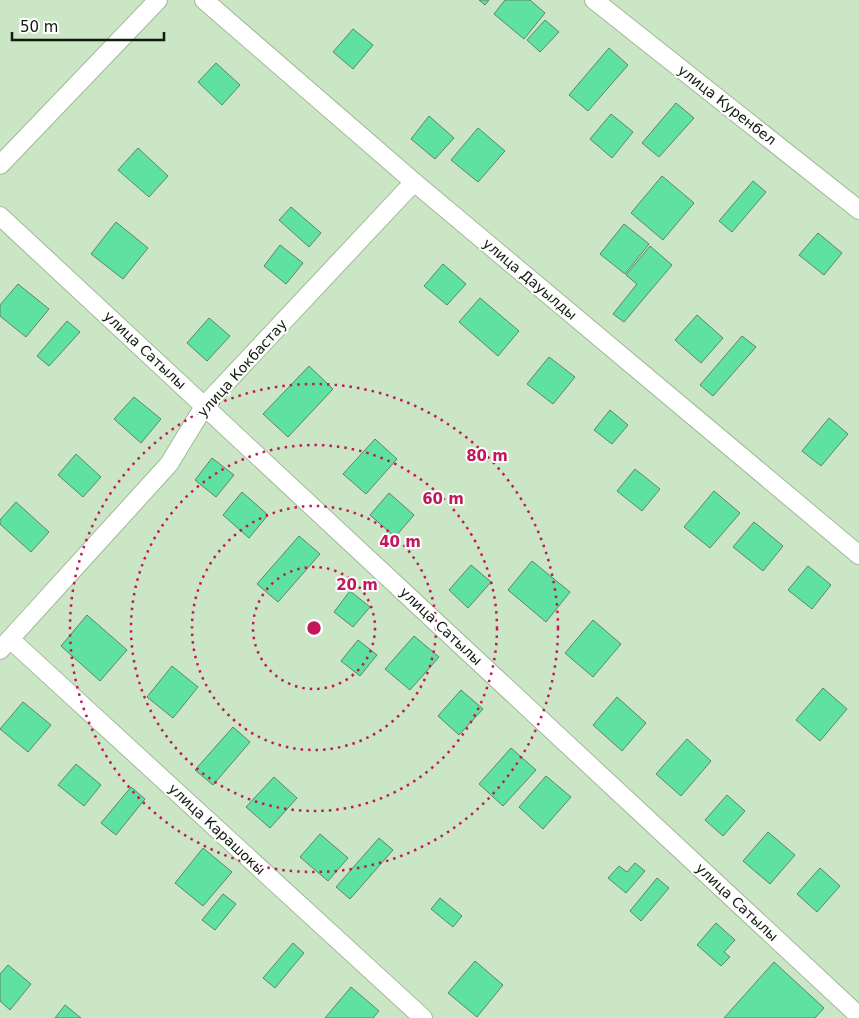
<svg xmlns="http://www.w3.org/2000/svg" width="859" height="1018" font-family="'DejaVu Sans',sans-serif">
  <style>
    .building { fill: #5fe2a1; stroke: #5d846e }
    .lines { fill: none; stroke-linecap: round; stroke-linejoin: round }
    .street-casing { stroke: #a0ba98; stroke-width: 20 }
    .street { stroke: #fff; stroke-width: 18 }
    .ring { fill: none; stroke: #c2185b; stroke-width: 2.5; stroke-dasharray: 2.5 5 }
    .labels { text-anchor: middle; stroke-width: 4; stroke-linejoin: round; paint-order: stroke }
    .street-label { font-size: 14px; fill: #101a0d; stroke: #fefefe }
    .centre { fill: #c2185b; stroke: #fefefe; stroke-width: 2.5 }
    .ring-label { font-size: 15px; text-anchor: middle; font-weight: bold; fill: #c2185b; stroke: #fefefe; stroke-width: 4; stroke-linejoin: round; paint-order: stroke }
  </style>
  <rect width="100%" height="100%" fill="#cbe6c4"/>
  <g class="building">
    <polygon points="479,0 489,0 485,5"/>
    <polygon points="505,0 530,0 545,13 524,39 494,14"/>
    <polygon points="545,20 559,32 540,52 527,40"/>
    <polygon points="353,29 373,45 353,69 333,52"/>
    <polygon points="609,48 628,65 588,111 569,95"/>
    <polygon points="216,63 240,85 222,105 198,82"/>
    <polygon points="676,103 694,118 659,157 642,143"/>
    <polygon points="611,114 633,132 612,158 590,139"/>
    <polygon points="429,116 454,138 435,159 411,139"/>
    <polygon points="478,128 505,151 478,182 451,160"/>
    <polygon points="138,148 168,176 149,197 118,170"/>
    <polygon points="662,176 694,203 663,240 631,213"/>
    <polygon points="753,181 766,192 732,232 719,221"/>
    <polygon points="291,207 321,233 309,247 279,220"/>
    <polygon points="116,222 148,248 123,279 91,254"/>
    <polygon points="624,224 649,244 625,274 600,254"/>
    <polygon points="818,233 842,253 824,275 799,255"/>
    <polygon points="280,245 303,263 286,284 264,266"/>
    <polygon points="650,246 672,265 624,322 613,314 637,284 626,275"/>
    <polygon points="443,264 466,284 447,305 424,286"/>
    <polygon points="18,284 49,309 26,337 0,316 0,305"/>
    <polygon points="480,298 519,331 498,356 459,322"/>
    <polygon points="697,315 723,338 701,363 675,340"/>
    <polygon points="209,318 230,336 207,361 187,343"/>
    <polygon points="67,321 80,332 49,366 37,356"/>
    <polygon points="742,336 756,347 713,396 700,385"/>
    <polygon points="549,357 575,377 553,404 527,384"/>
    <polygon points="309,366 333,389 288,437 263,414"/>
    <polygon points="134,397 161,419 141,443 114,419"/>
    <polygon points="610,410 628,425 612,444 594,430"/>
    <polygon points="829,418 848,434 821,466 802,451"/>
    <polygon points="375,439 397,459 366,494 343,474"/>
    <polygon points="76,454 101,477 83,497 58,475"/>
    <polygon points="212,458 234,475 216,497 195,480"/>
    <polygon points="635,469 660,489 642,511 617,491"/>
    <polygon points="714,491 740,513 710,548 684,527"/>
    <polygon points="242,492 268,515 249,538 223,515"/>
    <polygon points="389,493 414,515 395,537 370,515"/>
    <polygon points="16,502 49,532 31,552 0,524 0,520"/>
    <polygon points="754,522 783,546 763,571 733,547"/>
    <polygon points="299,536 320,554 278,602 257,584"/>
    <polygon points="532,561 570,592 546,622 508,590"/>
    <polygon points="471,565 491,582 468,608 449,590"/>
    <polygon points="808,566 831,585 812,609 788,590"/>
    <polygon points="350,591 370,607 353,627 334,612"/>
    <polygon points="87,615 127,650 100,681 61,646"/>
    <polygon points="593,620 621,644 593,677 565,653"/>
    <polygon points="414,636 439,657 410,690 385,669"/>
    <polygon points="358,640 377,655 360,676 341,661"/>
    <polygon points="172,666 198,687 173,718 147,697"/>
    <polygon points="823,688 847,709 820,741 796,720"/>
    <polygon points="461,690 483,709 459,735 438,716"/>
    <polygon points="617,697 646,723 622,751 593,725"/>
    <polygon points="23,702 51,725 28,752 0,729"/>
    <polygon points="233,727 250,742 213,785 195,770"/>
    <polygon points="687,739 711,761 681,796 656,774"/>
    <polygon points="511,748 536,770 503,806 479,784"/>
    <polygon points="76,764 101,785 84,806 58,785"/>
    <polygon points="546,776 571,797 543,829 519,807"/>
    <polygon points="274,777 297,798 270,828 246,807"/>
    <polygon points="131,787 145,799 116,835 101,823"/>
    <polygon points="727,795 745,811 723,836 705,820"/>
    <polygon points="768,832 795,855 770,884 743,861"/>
    <polygon points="320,834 348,858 328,881 300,857"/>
    <polygon points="379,838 393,850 350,899 336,887"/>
    <polygon points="203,848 232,872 203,906 175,883"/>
    <polygon points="635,863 645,871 626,893 608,878 619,866 627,872"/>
    <polygon points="820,868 840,886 817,912 797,894"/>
    <polygon points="657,878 669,888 641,921 630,911"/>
    <polygon points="223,894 236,904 215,930 202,920"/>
    <polygon points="440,898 462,916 453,927 431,909"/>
    <polygon points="716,923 735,940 724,952 730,957 721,966 697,945"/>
    <polygon points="293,943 304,953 275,988 263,978"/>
    <polygon points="475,961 503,985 477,1017 448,993"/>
    <polygon points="774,962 824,1008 815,1018 724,1018"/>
    <polygon points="8,965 31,984 10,1010 0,1001 0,974"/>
    <polygon points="351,987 379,1011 373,1018 325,1018"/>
    <polygon points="65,1005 81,1018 55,1018"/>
  </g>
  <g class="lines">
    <g class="street-casing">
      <g id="street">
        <polyline points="204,0 414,182 859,555"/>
        <polyline points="594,0 859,210"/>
        <polyline points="0,165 158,0"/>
        <polyline points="0,216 859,1016"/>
        <polyline points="10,639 423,1018"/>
        <polyline points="0,650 169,464 205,405 414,182"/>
      </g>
    </g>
    <use href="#street" class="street"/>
  </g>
  <g class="ring">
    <circle cx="314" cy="628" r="61"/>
    <circle cx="314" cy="628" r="122"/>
    <circle cx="314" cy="628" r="183"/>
    <circle cx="314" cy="628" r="244"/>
  </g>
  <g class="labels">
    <g class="street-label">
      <text transform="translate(727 105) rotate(38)" y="5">улица Куренбел</text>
      <text transform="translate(530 279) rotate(40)" y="5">улица Дауылды</text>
      <text transform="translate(145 350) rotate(43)" y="5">улица Сатылы</text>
      <text transform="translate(242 368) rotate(-48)" y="5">улица Кокбастау</text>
      <text transform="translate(441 626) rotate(43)" y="5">улица Сатылы</text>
      <text transform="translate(217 829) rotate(43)" y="5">улица Карашокы</text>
      <text transform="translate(737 902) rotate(43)" y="5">улица Сатылы</text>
    </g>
  </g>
  <circle cx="314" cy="628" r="8" class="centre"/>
  <g class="ring-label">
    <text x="487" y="461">80 m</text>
    <text x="443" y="504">60 m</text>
    <text x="400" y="547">40 m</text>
    <text x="357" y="590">20 m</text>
  </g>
  <path d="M12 32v8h152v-8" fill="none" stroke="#101a0d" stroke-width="2.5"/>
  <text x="20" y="32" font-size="15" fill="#101a0d" stroke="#fefefe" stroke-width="4" paint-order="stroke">50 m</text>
</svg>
